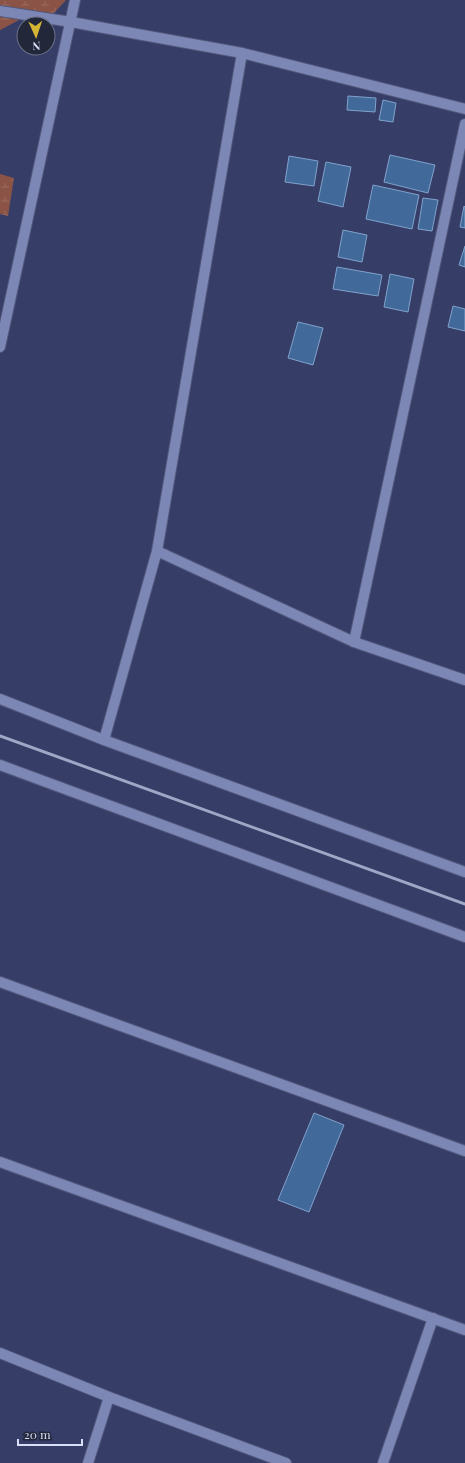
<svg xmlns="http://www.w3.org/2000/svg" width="465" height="1463" font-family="'Playfair Display',serif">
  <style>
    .wetland { fill: url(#wetland-marsh) }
    .building { fill: #41699a; stroke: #81a2cc }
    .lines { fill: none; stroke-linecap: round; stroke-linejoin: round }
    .minor-casing { stroke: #52587b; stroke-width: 12 }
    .secondary-casing { stroke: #52587b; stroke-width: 12 }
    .minor { stroke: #7d87b6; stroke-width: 10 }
    .secondary { stroke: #7d87b6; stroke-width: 10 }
    .rail { stroke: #a0a7c6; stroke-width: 3 }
  </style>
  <defs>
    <pattern id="wetland-marsh" width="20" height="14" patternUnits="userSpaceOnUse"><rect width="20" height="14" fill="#8b5345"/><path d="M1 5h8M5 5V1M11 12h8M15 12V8" fill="none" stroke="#9b6b61"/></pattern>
  </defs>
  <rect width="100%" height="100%" fill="#363e67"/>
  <g class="wetland">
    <polygon points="0,0 66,0 54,13 42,19 19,20 0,30"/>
    <polygon points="0,174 14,178 8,216 0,214"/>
  </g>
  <g class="building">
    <polygon points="348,96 376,98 375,112 347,110"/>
    <polygon points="383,100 396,103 393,122 379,120"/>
    <polygon points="390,155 435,165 428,193 384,182"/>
    <polygon points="289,156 318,161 314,186 285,182"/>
    <polygon points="326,162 351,167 343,207 318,201"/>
    <polygon points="373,185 419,195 412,229 366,219"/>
    <polygon points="423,198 438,200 432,231 418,229"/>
    <polygon points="464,206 465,207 465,228 460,227"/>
    <polygon points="343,230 367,235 362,262 338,257"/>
    <polygon points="465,246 465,267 459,265"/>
    <polygon points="337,267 382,275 378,296 333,289"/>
    <polygon points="390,274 414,279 408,312 384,307"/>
    <polygon points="453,306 465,309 465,331 448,327"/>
    <polygon points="298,322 323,328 313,365 288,358"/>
    <polygon points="314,1113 344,1125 309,1212 278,1200"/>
  </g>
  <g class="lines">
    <g class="minor-casing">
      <g id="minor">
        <polyline points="0,11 71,22 242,53 465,109"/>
        <polyline points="0,347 75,0"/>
        <polyline points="157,551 354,642 465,680"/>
        <polyline points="354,642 465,124"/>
        <polyline points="104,740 157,551 242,53"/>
        <polyline points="0,982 465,1151"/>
        <polyline points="0,1162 465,1330"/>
        <polyline points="0,1353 109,1397 286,1463"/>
        <polyline points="88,1463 109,1397"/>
        <polyline points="383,1463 433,1318"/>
      </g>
    </g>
    <g class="secondary-casing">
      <g id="secondary">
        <polyline points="0,699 104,740 465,872"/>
        <polyline points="0,765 465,937"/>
      </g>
    </g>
    <use href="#minor" class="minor"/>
    <use href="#secondary" class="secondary"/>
    <polyline class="rail" points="0,736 465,904"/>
  </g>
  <g transform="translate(36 36) rotate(177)"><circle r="19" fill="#22273a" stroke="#6b7186"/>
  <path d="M0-3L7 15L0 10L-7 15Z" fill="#d5b534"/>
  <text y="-6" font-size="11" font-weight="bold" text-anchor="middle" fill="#d9dff9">N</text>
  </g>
  <path d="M18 1439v6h64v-6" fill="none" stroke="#d9dff9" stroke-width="2"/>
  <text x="24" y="1439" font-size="12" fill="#d9dff9" stroke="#22273a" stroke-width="3" paint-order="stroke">20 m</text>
</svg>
